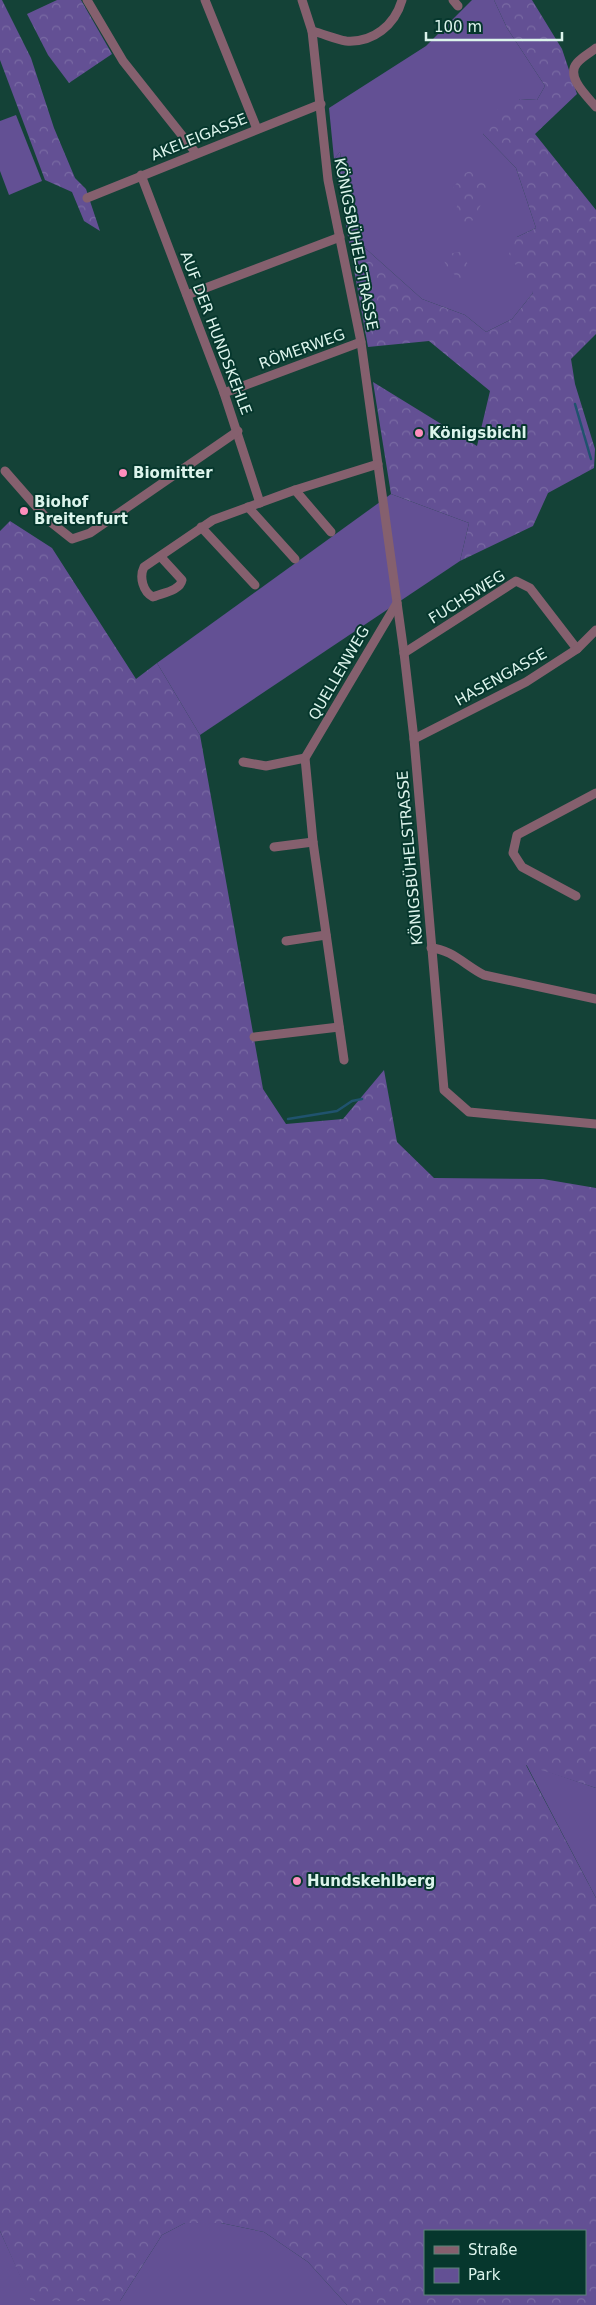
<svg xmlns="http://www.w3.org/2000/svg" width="596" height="2305" font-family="'DejaVu Sans',sans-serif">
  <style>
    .green { fill: #635094 }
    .forest { fill: url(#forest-crowns); fill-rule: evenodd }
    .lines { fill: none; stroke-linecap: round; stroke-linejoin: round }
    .stream { stroke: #20536e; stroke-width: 2.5 }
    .minor { stroke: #85606e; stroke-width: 9 }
    .poi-dot { fill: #fe8ebc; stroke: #06372d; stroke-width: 2 }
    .labels { text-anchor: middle; stroke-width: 4; stroke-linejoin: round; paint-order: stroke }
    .street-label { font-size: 15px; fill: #dcf4ec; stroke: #06372d }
    .poi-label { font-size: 15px; font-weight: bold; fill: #dcf4ec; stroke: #06372d; text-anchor: start }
  </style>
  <defs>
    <pattern id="forest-crowns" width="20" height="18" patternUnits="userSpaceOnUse" patternTransform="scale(1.25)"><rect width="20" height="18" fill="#635094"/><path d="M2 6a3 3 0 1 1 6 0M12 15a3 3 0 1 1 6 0" fill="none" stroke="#796aa3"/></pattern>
  </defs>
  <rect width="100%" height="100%" fill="#144237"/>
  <g class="green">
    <polygon points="472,0 494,0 507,28 545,86 537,100 520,99 483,134 516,168 536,228 517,237 533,293 512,319 486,332 465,315 422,299 365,248 345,194 340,152 334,159 329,108 426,46"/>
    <polygon points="16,115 42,181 9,195 0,171 0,121"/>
    <polygon points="391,494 469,523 460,561 200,735 157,663"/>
    <polygon points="526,1764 596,1788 596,1898"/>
    <polygon points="185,2223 221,2223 264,2232 308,2262 347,2305 0,2305 0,2231 32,2301 120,2301 162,2235"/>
  </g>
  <g class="forest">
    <polygon points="0,0 2,0 31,58 54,128 75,178 86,189 100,231 84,221 72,192 45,180 0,60"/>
    <polygon points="57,0 81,0 112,54 69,83 48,55 27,14"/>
    <polygon points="494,0 532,0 562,49 577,94 535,134 596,210 596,334 571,359 575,384 595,449 594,468 548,493 533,526 460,561 469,523 391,494 373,382 477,446 490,391 429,341 368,347 334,159 340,152 345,194 365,248 422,299 465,315 486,332 512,319 533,293 509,254 517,237 536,228 516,168 483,134 488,114 520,99 537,100 545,86 507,28"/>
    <polygon points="473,170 483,175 489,184 475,219 464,225 455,214 458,202 452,189 465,173"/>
    <polygon points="464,251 470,274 462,280 447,269 444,260 448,254"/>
    <path d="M10,521L52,548L136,679L157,663L200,735L263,1089L286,1124L343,1119L384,1070L397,1142L434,1178L543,1179L596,1188V1788L526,1765L596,1898V2305H347L308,2262L264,2232L221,2223H185L162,2235L120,2301H31L0,2231V531ZM425,2231H585V2294H425Z"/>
  </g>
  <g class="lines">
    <g class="stream">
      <polyline points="575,404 591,459"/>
      <polyline points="288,1119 337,1111 352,1101 362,1099"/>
    </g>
    <g class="minor">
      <polyline points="87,0 123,61 196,153"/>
      <polyline points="205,0 257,129"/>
      <polyline points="302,0 312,31 328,180 361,342 404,653 414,739 444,1090 469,1112 596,1124"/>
      <polyline points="453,0 458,6"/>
      <path d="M312,31C324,34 335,39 346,41C373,43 395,25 402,0"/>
      <path d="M596,48C590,53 582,57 577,63C565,77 588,97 596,107"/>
      <polyline points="141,175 224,393 260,503"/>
      <polyline points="87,198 321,104"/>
      <polyline points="187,295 340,237"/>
      <polyline points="224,393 361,342"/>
      <polyline points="5,471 48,520 72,539 90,533 238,431"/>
      <polyline points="295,490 331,532"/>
      <polyline points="248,507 295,559"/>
      <polyline points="201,527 255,585"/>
      <path d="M160,556L182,580C180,591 162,593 153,597C143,592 139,577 144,567L213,520L295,490L378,464"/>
      <polyline points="404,653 516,581 530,588 577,649"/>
      <polyline points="414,739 526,682 577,649 596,630"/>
      <polyline points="243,762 266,766 305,758"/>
      <polyline points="274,847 313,842"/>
      <polyline points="576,896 522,867 513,853 517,835 596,793"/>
      <polyline points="286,941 326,935"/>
      <path d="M431,948C451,949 466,966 484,975L596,999"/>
      <polyline points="254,1037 339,1027"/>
      <polyline points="344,1060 313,842 305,758 397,603"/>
    </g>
  </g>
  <g class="poi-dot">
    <circle cx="419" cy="433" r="5"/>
    <circle cx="123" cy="473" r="5"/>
    <circle cx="24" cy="511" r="5"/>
    <circle cx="297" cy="1881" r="5"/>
  </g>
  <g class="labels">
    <g class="street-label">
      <text transform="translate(199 137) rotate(-22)" y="5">AKELEIGASSE</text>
      <text transform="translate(356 244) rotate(79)" y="5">KÖNIGSBÜHELSTRASSE</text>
      <text transform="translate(216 333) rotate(69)" y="5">AUF DER HUNDSKEHLE</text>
      <text transform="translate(302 349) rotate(-20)" y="5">RÖMERWEG</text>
      <text transform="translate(467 597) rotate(-32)" y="5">FUCHSWEG</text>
      <text transform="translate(339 673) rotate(-60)" y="5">QUELLENWEG</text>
      <text transform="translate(501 677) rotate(-29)" y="5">HASENGASSE</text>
      <text transform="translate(410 858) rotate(-95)" y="5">KÖNIGSBÜHELSTRASSE</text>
    </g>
    <g class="poi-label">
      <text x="429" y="438">Königsbichl</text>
      <text x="133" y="478">Biomitter</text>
      <text x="34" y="507">Biohof<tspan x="34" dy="17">Breitenfurt</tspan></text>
      <text x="307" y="1886">Hundskehlberg</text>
    </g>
  </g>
  <rect x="424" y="2230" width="162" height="65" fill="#06372d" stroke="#5c8379"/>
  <rect x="434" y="2246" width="25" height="8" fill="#85606e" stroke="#5c8379"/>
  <text x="468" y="2255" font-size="15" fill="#dcf4ec">Straße</text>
  <rect x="434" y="2268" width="25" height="15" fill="#635094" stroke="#5c8379"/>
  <text x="468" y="2280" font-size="15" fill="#dcf4ec">Park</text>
  <path d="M426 32v8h136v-8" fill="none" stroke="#dcf4ec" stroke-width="2.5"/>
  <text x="434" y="32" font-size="15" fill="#dcf4ec" stroke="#06372d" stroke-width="4" paint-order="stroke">100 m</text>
</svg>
